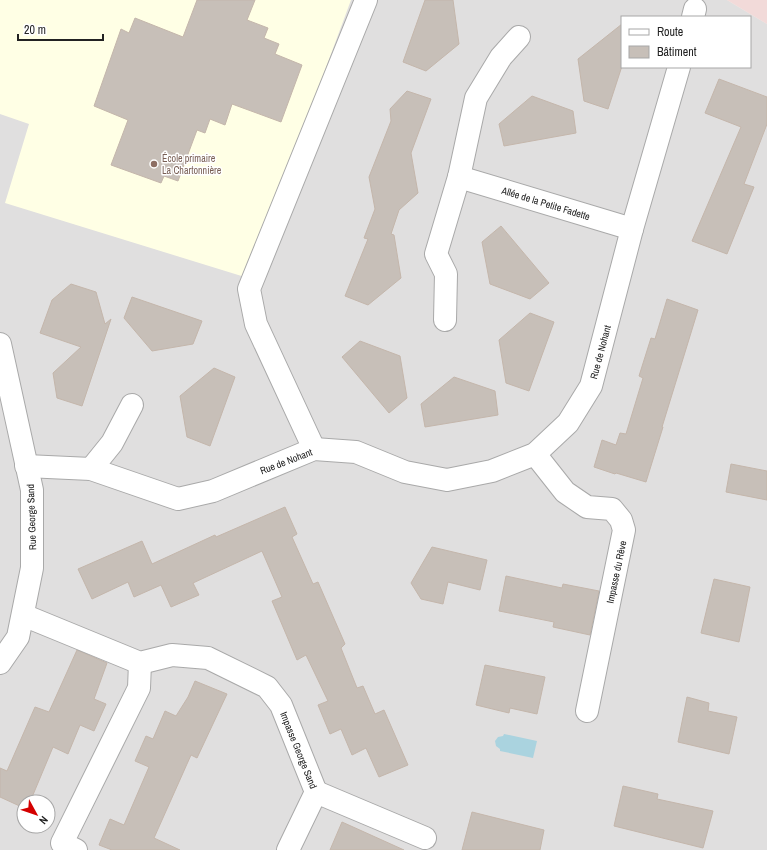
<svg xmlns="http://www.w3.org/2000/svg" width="767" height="850" font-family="'Archivo Narrow',sans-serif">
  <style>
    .residential { fill: #e0dfdf; fill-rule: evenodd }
    .commercial { fill: #f2dad9 }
    .education { fill: #ffffe5 }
    .water { fill: #aad3df }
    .building { fill: #c7bfb8; stroke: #c4b6ab }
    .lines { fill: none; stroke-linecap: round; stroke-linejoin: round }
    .minor-casing { stroke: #a9a9a9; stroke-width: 24 }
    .minor { stroke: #fff; stroke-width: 22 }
    .education-dot { fill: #8d6e63; stroke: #fff; stroke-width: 1.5 }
    .labels { text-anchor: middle; stroke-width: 3; stroke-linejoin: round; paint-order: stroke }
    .education-label { font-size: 10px; fill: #785e54; stroke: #fff; text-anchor: start }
    .street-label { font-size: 10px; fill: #222; stroke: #fff }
  </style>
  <rect width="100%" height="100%" fill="#f2efe9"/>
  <path class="residential" d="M0,0H727L767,24V850H0ZM622,17H750V67H622ZM24,802H48V826H24Z"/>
  <polygon class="commercial" points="727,0 767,0 767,24"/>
  <polygon class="education" points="0,0 351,0 248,278 5,203 29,124 0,114"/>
  <polygon class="water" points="504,734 537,741 533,758 500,751 500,749 496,746 495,741 498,737 503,736"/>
  <g class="building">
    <polygon points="197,0 255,0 247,20 268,28 264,38 279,44 275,54 302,65 281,122 232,104 225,125 210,119 205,133 197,130 178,181 164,176 161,183 111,165 128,120 94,106 121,29 129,33 135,18 183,37"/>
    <polygon points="425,0 453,0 459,44 426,71 403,62"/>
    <polygon points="622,24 622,66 608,109 584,101 578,59"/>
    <polygon points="719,79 767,97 767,124 744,184 754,187 727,254 692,241 741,127 705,113"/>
    <polygon points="407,91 431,99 411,153 418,193 399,210 391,234 394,235 401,278 368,305 345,296 368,239 364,238 375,209 369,177 391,121 390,109"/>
    <polygon points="532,96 573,111 576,133 504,146 499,124"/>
    <polygon points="501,226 549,283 530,299 490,284 482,242"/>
    <polygon points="71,284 96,292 105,324 111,319 82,406 57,398 53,373 81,347 40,333 52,300"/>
    <polygon points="132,297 202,321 193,344 152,351 124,318"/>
    <polygon points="667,299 698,310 662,427 663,427 646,482 616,473 615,474 594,467 602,440 616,445 620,433 626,434 643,378 639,376 651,338 655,339"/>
    <polygon points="530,313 554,322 529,391 506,383 499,340"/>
    <polygon points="360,341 400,356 407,398 389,413 342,357"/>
    <polygon points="214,368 235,377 210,446 187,437 180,396"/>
    <polygon points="454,377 495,391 498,415 425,427 421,404"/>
    <polygon points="731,464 767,471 767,500 726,492"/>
    <polygon points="285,507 297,534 292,537 313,584 318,582 345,644 341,648 357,688 363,686 375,714 384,710 408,765 379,777 366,748 352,755 341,729 330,734 318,705 328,701 306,655 297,660 272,601 282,597 262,551 193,583 199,595 171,607 161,585 134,597 128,582 92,599 78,569 142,541 152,564 215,535 216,537"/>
    <polygon points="432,547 487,560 480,590 448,582 443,604 421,599 411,583"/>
    <polygon points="506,576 562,588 563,584 599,591 590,635 553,627 554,622 499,611"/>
    <polygon points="714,579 750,587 739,642 701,633"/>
    <polygon points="77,650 107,663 94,699 106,704 94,731 80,725 68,754 53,747 30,802 24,802 24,808 0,797 0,768 7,771 35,707 49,712"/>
    <polygon points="485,665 545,677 537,714 510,708 509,713 476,705"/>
    <polygon points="195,681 227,694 197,758 191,755 154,838 180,850 112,850 99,845 110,819 124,825 149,767 135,761 146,736 153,739 165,711 176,716 188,697"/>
    <polygon points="687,697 709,703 708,711 737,717 729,754 678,742"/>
    <polygon points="623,786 658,794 657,799 713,811 703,848 614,826"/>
    <polygon points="472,812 544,830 540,850 462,850"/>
    <polygon points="342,822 404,850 330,850"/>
  </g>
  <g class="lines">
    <g class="minor-casing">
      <g id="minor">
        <polyline points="693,17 695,9"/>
        <polyline points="459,177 632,229"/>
        <polyline points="445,320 446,274 436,254 459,177 476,98 501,57 519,37"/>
        <polyline points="0,344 32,490 32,568 18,637 0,663"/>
        <polyline points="314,449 256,324 249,289 366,0"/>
        <polyline points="535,454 565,492 587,507 612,509 621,520 624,530 587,711"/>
        <polyline points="26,466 91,469 178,499 213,491 314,449 356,452 405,472 447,480 492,471 535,454 568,423 591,386 632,229 679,67"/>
        <polyline points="91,469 112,443 132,405"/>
        <polyline points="23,615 140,663 172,655 208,658 267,687 281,705 316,792 288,850"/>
        <polyline points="316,792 425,838"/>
        <polyline points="76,850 62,843 139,688 140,663"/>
      </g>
    </g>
    <use href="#minor" class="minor"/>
  </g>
  <circle class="education-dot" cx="154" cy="164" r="4"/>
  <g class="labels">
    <g class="education-label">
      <text x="162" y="162">École primaire<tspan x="162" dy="12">La Chartonnière</tspan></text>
    </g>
    <g class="street-label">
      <text transform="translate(546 203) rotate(17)" y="4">Allée de la Petite Fadette</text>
      <text transform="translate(600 352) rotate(-75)" y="4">Rue de Nohant</text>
      <text transform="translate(286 461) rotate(-21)" y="4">Rue de Nohant</text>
      <text transform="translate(31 517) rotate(-92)" y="4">Rue George Sand</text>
      <text transform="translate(616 572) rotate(-78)" y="4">Impasse du Rêve</text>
      <text transform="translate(299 750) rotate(68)" y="4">Impasse George Sand</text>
    </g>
  </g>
  <rect x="621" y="16" width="130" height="52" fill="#ffffff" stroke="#a7a7a7"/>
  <rect x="629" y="29" width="20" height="6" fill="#ffffff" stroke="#a7a7a7"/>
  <text x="657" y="36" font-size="12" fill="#222222">Route</text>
  <rect x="629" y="46" width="20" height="12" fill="#c7bfb8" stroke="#a7a7a7"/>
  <text x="657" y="56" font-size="12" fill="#222222">Bâtiment</text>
  <g transform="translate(36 814) rotate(130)"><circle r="19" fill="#ffffff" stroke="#a7a7a7"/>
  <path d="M0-3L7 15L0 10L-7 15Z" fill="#d40000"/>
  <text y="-6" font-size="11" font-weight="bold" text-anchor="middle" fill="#222222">N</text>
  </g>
  <path d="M18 34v6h85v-6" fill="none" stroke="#222222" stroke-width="2"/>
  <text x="24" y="34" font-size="12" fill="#222222" stroke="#ffffff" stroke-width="3" paint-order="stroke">20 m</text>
</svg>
